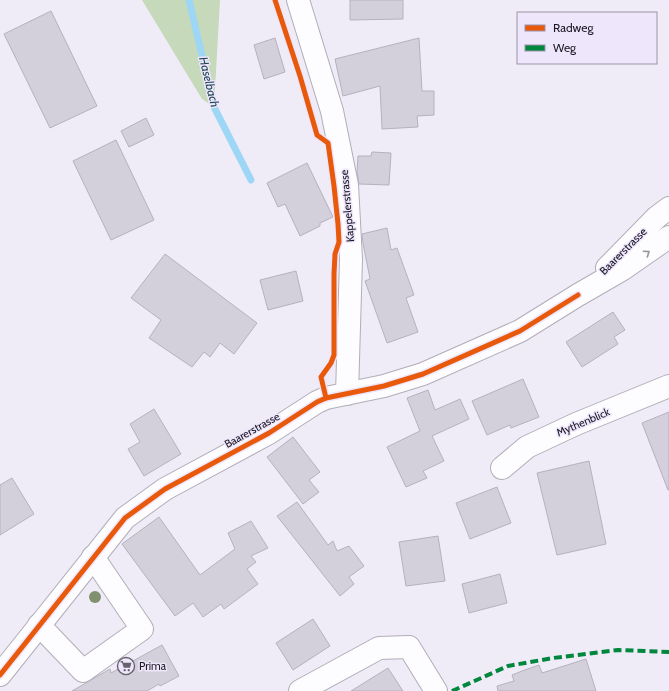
<svg xmlns="http://www.w3.org/2000/svg" width="669" height="691" font-family="Cabin,sans-serif">
  <style>
    .green { fill: #c6d9ba }
    .lines { fill: none; stroke-linecap: round; stroke-linejoin: round }
    .stream { stroke: #9dd7f5; stroke-width: 7 }
    .building { fill: #d4d0db; stroke: #b5b2bd }
    .minor-casing { stroke: #b2aeb9; stroke-width: 24 }
    .minor { stroke: #fdfcfe; stroke-width: 22 }
    .quiet { stroke: #00873e; stroke-width: 4; stroke-dasharray: 8 4; stroke-linecap: butt }
    .cycleway-casing { stroke: #eee7fc; stroke-width: 8 }
    .cycleway { stroke: #e8590c; stroke-width: 5 }
    .tree { fill: #81916f }
    .oneway { stroke: #97959b }
    .labels { text-anchor: middle; stroke-width: 3; stroke-linejoin: round; paint-order: stroke }
    .street-label { font-size: 11px; fill: #1b1723; stroke: #eee7fc }
    .poi-label { font-size: 11px; fill: #1b1723; stroke: #eee7fc; text-anchor: start }
    .water-label { font-size: 12px; font-style: italic; fill: #204656; stroke: #eee7fc }
  </style>
  <rect width="100%" height="100%" fill="#efecf7"/>
  <polygon class="green" points="142,0 220,0 214,107 202,99"/>
  <g class="lines">
    <polyline class="stream" points="189,0 214,107 251,180"/>
  </g>
  <g class="building">
    <polygon points="350,0 403,0 403,19 350,20"/>
    <polygon points="51,11 97,106 50,128 4,34"/>
    <polygon points="275,38 285,72 264,79 254,45"/>
    <polygon points="419,38 422,91 434,91 434,115 417,116 418,127 382,129 380,86 343,96 335,59"/>
    <polygon points="146,118 154,135 129,147 121,131"/>
    <polygon points="116,140 154,220 111,240 73,161"/>
    <polygon points="372,152 391,153 389,185 359,184 357,173 358,156 371,156"/>
    <polygon points="307,163 333,217 320,223 320,226 300,236 285,204 278,207 267,183"/>
    <polygon points="387,228 391,250 397,248 414,295 406,298 418,332 387,343 365,281 370,279 363,243 362,234"/>
    <polygon points="165,254 257,323 234,354 220,343 210,357 204,352 192,367 149,338 161,320 131,298"/>
    <polygon points="296,271 303,301 268,310 260,280"/>
    <polygon points="613,312 625,330 614,337 618,344 582,367 566,342"/>
    <polygon points="523,379 539,417 511,428 510,425 487,435 472,401"/>
    <polygon points="428,390 435,410 460,399 469,419 432,436 444,461 423,471 427,478 406,487 387,447 420,431 407,398"/>
    <polygon points="154,409 181,454 144,476 128,449 140,442 130,424"/>
    <polygon points="669,412 669,490 668,490 642,423"/>
    <polygon points="293,437 320,472 309,480 319,492 303,504 267,457"/>
    <polygon points="589,461 606,544 557,555 537,473"/>
    <polygon points="12,478 34,514 0,535 0,485"/>
    <polygon points="497,487 511,523 470,539 456,503"/>
    <polygon points="297,502 328,545 333,541 337,551 349,546 364,566 349,577 354,584 340,596 277,516"/>
    <polygon points="159,517 200,575 235,549 228,533 251,521 268,548 251,556 256,562 247,569 258,584 224,609 221,604 203,617 193,603 175,616 122,544"/>
    <polygon points="438,536 445,581 406,586 399,542"/>
    <polygon points="500,574 507,603 469,613 462,584"/>
    <polygon points="313,619 330,646 293,670 276,643"/>
    <polygon points="162,645 179,676 160,686 159,684 147,691 72,691 110,669 111,673"/>
    <polygon points="586,659 596,691 498,691 497,686 514,681 512,675 522,671 539,665 542,673"/>
    <polygon points="388,668 403,691 351,691"/>
  </g>
  <g class="lines">
    <g class="minor-casing">
      <g id="minor">
        <polyline points="298,0 332,111 347,185 351,259 347,394"/>
        <polyline points="607,268 657,217 669,208"/>
        <polyline points="502,468 527,447 576,424 669,386"/>
        <polyline points="39,625 83,671 142,629 93,557"/>
        <polyline points="0,675 125,518 165,489 269,433 317,402 326,398 384,386 423,374 520,331 578,295 623,269 669,237"/>
        <polyline points="300,691 379,648 409,647 436,691"/>
      </g>
    </g>
    <use href="#minor" class="minor"/>
    <polyline class="quiet" points="452,691 508,666 553,658 618,650 669,652"/>
    <g class="cycleway-casing">
      <g id="cycleway">
        <polyline points="275,0 300,76 317,135 328,143 334,186 338,224 339,242 335,254 334,274 334,355 331,363 321,377 326,398"/>
        <polyline points="0,675 125,518 165,489 269,433 317,402 326,398 384,386 423,374 520,331 578,295"/>
      </g>
    </g>
    <use href="#cycleway" class="cycleway"/>
  </g>
  <circle class="tree" cx="95" cy="597" r="6"/>
  <defs><path id="oneway-chevron" d="M-2-3.5L2.5 0L-2 3.5" fill="none" stroke-width="1.6" stroke-linecap="round" stroke-linejoin="round"/></defs>
  <use class="oneway" href="#oneway-chevron" transform="translate(647 253) rotate(-34)"/>
  <defs>
    <g id="supermarket-ring" transform="scale(0.9)"><circle r="9.5" fill="#eee7fc" stroke="#65626d" stroke-width="1.5"/><path d="M-6-5.5h2.5l.6 2H6L4.5 2H-2.5L-4.4-4H-6ZM-1.5 3.2a1.3 1.3 0 1 0 .1 0ZM3 3.2a1.3 1.3 0 1 0 .1 0Z" fill="#65626d"/></g>
  </defs>
  <g fill-rule="evenodd">
    <use href="#supermarket-ring" x="126" y="666"/>
  </g>
  <g class="labels">
    <g class="street-label">
      <text transform="translate(347 206) rotate(-95)" y="4">Kappelerstrasse</text>
      <text transform="translate(623 251) rotate(-45)" y="4">Baarerstrasse</text>
      <text transform="translate(583 422) rotate(-23)" y="4">Mythenblick</text>
      <text transform="translate(252 430) rotate(-29)" y="4">Baarerstrasse</text>
    </g>
    <g class="poi-label">
      <text x="139" y="670">Prima</text>
    </g>
    <g class="water-label">
      <text transform="translate(209 82) rotate(76)" y="4">Haselbach</text>
    </g>
  </g>
  <rect x="517" y="12" width="140" height="52" fill="#eee7fc" stroke="#9a94a5"/>
  <rect x="525" y="25" width="20" height="6" fill="#e8590c" stroke="#9a94a5"/>
  <text x="553" y="32" font-size="12" fill="#1b1723">Radweg</text>
  <rect x="525" y="45" width="20" height="6" fill="#00873e" stroke="#9a94a5"/>
  <text x="553" y="52" font-size="12" fill="#1b1723">Weg</text>
</svg>
